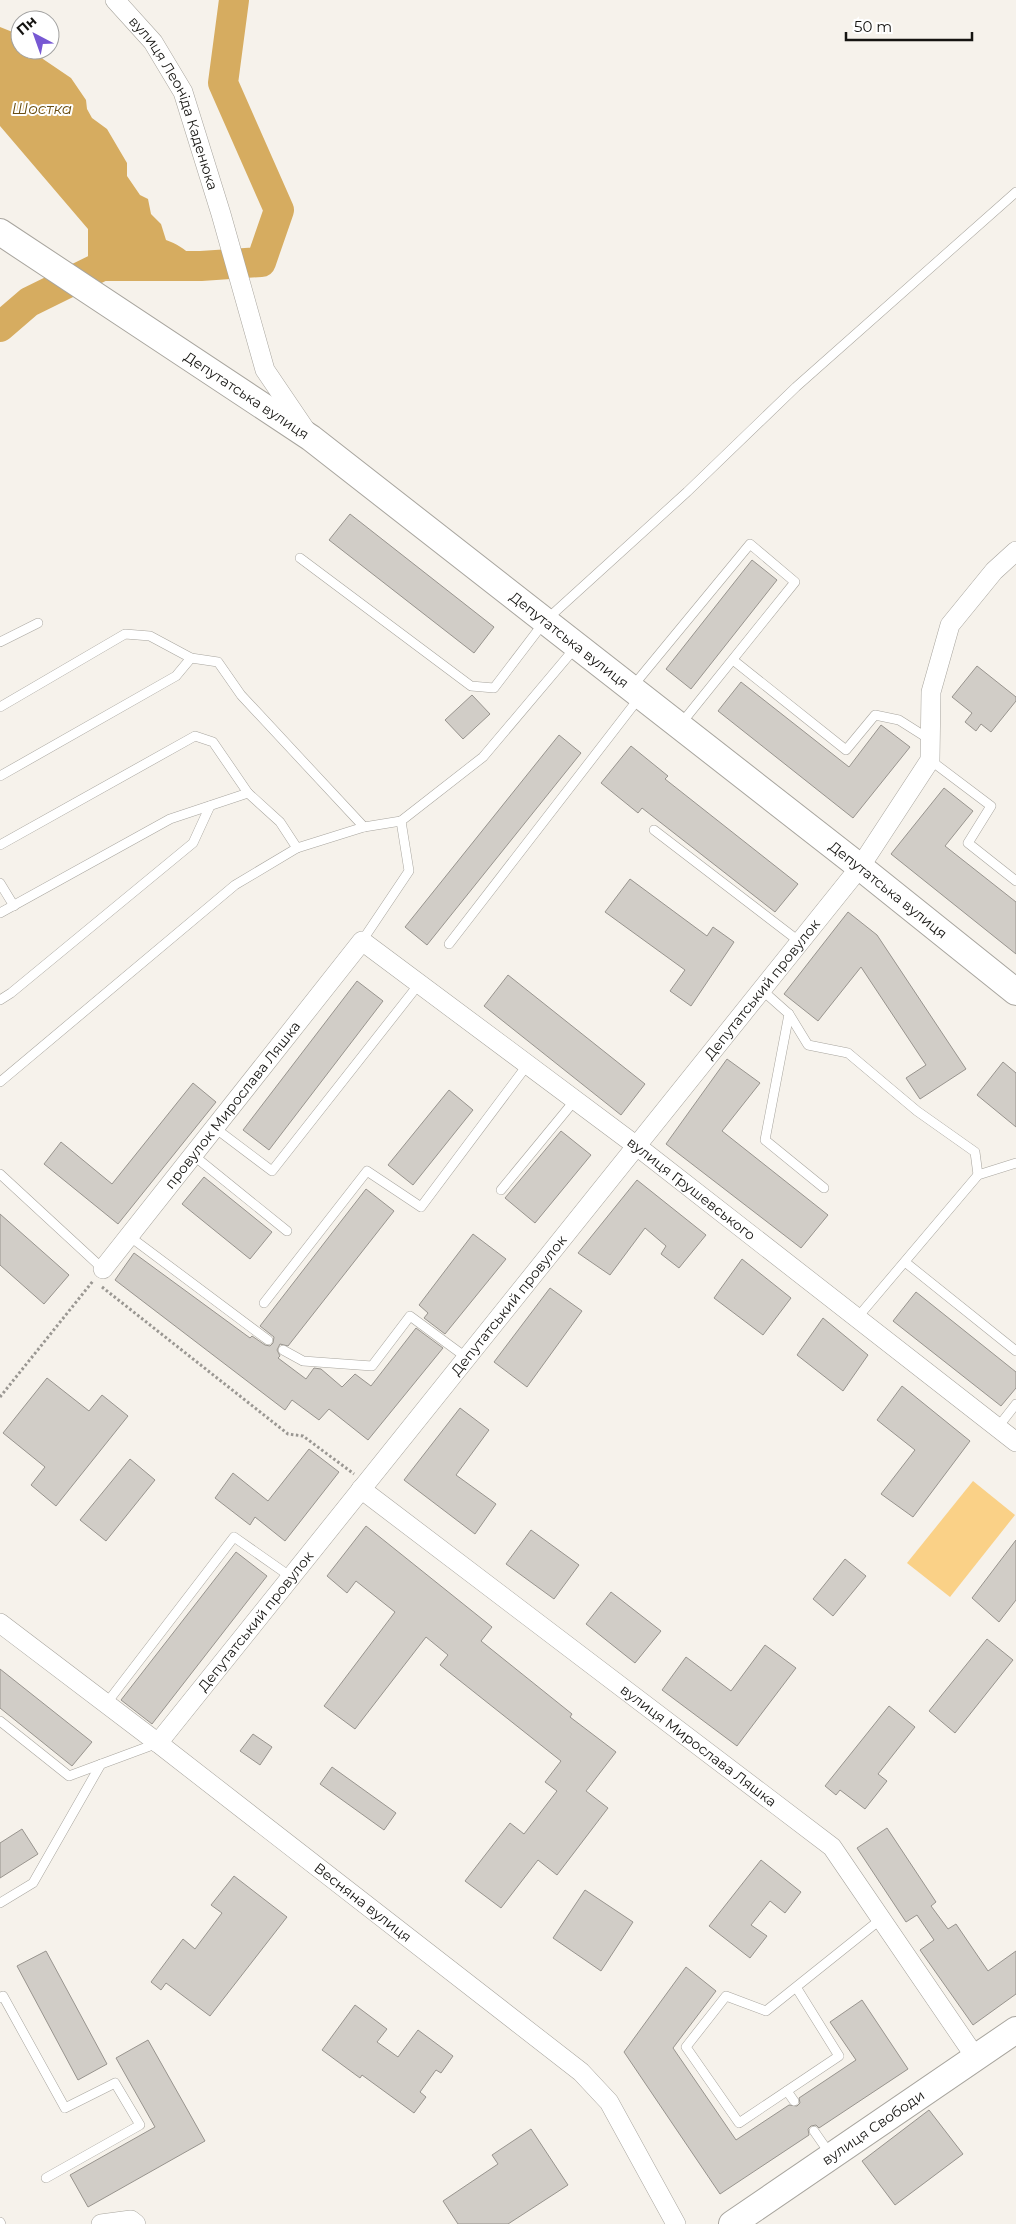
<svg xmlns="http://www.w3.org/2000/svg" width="1016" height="2224" font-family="Montserrat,sans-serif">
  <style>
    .green { fill: #fad187 }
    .water { fill: #d6ac60 }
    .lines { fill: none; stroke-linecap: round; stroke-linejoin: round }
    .river { stroke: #d6ac60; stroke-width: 30 }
    .building { fill: #d1cdc7; stroke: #98948e }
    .lane-casing { stroke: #a8a59e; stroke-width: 10 }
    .street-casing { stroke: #a8a59e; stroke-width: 20 }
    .secondary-casing { stroke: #a8a59e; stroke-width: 28 }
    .path { stroke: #9a9792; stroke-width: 3; stroke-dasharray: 2.5 2.5; stroke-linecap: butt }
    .lane { stroke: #fff; stroke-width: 9 }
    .street { stroke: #fff; stroke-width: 19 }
    .secondary { stroke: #fff; stroke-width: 26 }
    .labels { text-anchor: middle; stroke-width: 4; stroke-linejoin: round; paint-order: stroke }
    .street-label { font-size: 14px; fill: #151411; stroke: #fff }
    .water-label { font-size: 15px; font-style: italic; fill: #6a4e13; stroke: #fff }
  </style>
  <rect width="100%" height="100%" fill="#f6f2eb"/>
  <polygon class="green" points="973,1481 1015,1515 950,1597 907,1563"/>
  <path class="water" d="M0,27L20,35V50H36L43,59L71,78L86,100L87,109L92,118L107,129L127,163V176L140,195L148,199L151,214L161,224L166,240C181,245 191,254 201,266H102L88,273V229L0,126Z"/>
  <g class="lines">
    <polyline class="river" points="0,327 29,302 102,266 201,266 261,262 279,210 223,83 234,0"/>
  </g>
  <g class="building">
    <polygon points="350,514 494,627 474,653 329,540"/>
    <polygon points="752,560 777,580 691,689 666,669"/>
    <polygon points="977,666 1016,697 1016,701 991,732 981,724 976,731 965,722 972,713 952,697"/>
    <polygon points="741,682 849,767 881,725 910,747 853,818 718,711"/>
    <polygon points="472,695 490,714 463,739 445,720"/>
    <polygon points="559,735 581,753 427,945 405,927"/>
    <polygon points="631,746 668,776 665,779 798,884 775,912 642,808 638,813 601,783"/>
    <polygon points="944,788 973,811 945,846 1016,902 1016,954 891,854"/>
    <polygon points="630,879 707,936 713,927 734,942 691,1006 670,991 685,970 605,912"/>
    <polygon points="848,912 877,935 966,1069 920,1099 906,1078 926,1065 861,967 818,1021 784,994"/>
    <polygon points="508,975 645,1084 621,1115 484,1006"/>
    <polygon points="357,981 383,1001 269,1150 243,1130"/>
    <polygon points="727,1059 760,1083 722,1131 828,1215 801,1248 666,1144"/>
    <polygon points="1003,1062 1016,1073 1016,1127 977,1095"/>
    <polygon points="193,1083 216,1102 118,1224 44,1164 61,1142 112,1184"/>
    <polygon points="449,1090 473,1110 413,1185 388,1165"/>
    <polygon points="561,1131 591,1155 535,1223 505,1198"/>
    <polygon points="204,1177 272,1232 250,1259 182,1204"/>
    <polygon points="637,1180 706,1235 679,1268 661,1254 666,1246 645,1228 610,1275 578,1253"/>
    <polygon points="366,1189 394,1211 288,1346 280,1344 277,1350 280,1356 278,1358 306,1379 314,1368 321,1369 342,1387 355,1374 371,1386 416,1328 443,1348 368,1440 329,1409 319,1420 292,1400 285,1410 115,1280 134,1253 250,1338 252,1336 265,1345 270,1346 273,1343 274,1337 260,1326"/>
    <polygon points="0,1214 69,1275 44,1304 0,1265"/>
    <polygon points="473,1234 506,1259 445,1334 424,1318 428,1313 419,1305"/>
    <polygon points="742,1259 791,1298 763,1335 714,1298"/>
    <polygon points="550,1288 582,1311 527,1387 494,1362"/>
    <polygon points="916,1292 1016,1372 1016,1388 1001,1406 893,1321"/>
    <polygon points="823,1318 868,1355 843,1391 797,1355"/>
    <polygon points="47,1378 89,1411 102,1395 128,1416 56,1506 31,1485 45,1467 3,1433"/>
    <polygon points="902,1386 970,1441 913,1517 881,1494 915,1450 877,1420"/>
    <polygon points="460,1408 489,1430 456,1475 496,1504 475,1534 404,1480"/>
    <polygon points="309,1449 339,1472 285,1541 255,1517 250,1525 215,1498 233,1473 268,1501"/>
    <polygon points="130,1459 155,1480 106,1541 80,1520"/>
    <polygon points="366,1526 492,1627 481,1641 572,1714 570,1717 616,1752 586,1791 608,1808 557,1875 538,1860 501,1908 465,1881 510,1823 524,1834 557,1791 545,1782 561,1761 440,1665 448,1655 426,1637 355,1729 324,1706 395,1612 356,1581 347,1593 327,1576"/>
    <polygon points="531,1530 579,1565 554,1599 506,1564"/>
    <polygon points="1016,1540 1016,1600 999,1622 972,1598"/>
    <polygon points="236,1552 267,1576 152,1724 121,1700"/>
    <polygon points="845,1559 866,1576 833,1616 813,1599"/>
    <polygon points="611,1592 661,1631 635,1663 586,1624"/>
    <polygon points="987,1639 1013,1660 955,1733 929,1711"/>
    <polygon points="765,1645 796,1668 737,1746 662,1690 686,1657 731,1691"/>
    <polygon points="0,1669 92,1742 72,1766 0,1708"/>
    <polygon points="889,1706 915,1727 878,1774 887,1781 865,1809 840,1790 836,1795 825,1786"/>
    <polygon points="253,1734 272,1747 260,1765 240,1751"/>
    <polygon points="332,1767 396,1813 384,1830 320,1784"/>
    <polygon points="887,1828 936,1902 931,1906 948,1929 956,1924 988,1971 1016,1951 1016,1994 973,2025 920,1950 934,1940 917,1915 906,1922 857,1848"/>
    <polygon points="22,1829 38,1854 0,1878 0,1843"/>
    <polygon points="761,1860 801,1892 785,1913 770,1901 751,1925 767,1936 750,1958 709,1926"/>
    <polygon points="234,1876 287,1917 210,2016 166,1983 161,1990 151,1982 183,1939 195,1949 222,1913 211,1905"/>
    <polygon points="585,1890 633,1922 601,1971 553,1938"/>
    <polygon points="46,1951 107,2064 78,2080 17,1966"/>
    <polygon points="686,1967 716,1991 673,2048 736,2140 789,2105 797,2106 800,2103 799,2098 856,2060 830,2022 862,2000 908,2069 819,2128 816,2125 811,2126 808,2129 809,2135 720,2194 624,2052"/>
    <polygon points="355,2005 387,2029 377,2042 398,2057 418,2030 453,2056 441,2073 436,2070 420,2092 426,2097 414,2113 362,2075 360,2078 322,2050"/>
    <polygon points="148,2040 205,2141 88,2207 70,2175 155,2127 116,2058"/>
    <polygon points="929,2110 963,2154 895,2205 862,2161"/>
    <polygon points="531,2129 568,2185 508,2224 458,2224 443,2201 498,2164 492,2155"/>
  </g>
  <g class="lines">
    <g class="lane-casing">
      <g id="lane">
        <polyline points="300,558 471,686 494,688 545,621 687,492 796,387 1016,192"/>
        <polyline points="0,642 38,623"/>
        <polyline points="733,660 846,750 875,715 899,720 929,739"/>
        <polyline points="633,686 750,544 795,582 680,725"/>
        <polyline points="0,707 125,634 150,636 191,658 218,662 241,695 364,827"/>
        <polyline points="930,760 991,806 968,843 1016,881"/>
        <polyline points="0,776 176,676 191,658"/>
        <polyline points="654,830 800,942"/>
        <polyline points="0,845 195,736 213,742 248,793 280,822 297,848"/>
        <polyline points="0,883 14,906"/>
        <polyline points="0,913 170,819 248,793"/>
        <polyline points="362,941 409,871 401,821 483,757 575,648"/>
        <polyline points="449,944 639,698"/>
        <polyline points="762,990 789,1014 765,1140 824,1188"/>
        <polyline points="0,1000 11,993 193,843 210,806"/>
        <polyline points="789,1014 808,1045 848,1053 917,1111 975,1152 978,1175"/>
        <polyline points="0,1082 235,885 297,848 364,827 401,821"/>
        <polyline points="215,1128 272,1171 419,984"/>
        <polyline points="193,1155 287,1231"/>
        <polyline points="0,1174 103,1269"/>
        <polyline points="501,1190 575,1100"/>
        <polyline points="129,1236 268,1340"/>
        <polyline points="905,1262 1016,1351"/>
        <polyline points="264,1303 367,1171 421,1207 528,1064"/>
        <polyline points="857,1318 978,1175 1016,1163"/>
        <polyline points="283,1350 303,1361 372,1366 410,1316 467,1358"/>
        <polyline points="998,1427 1016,1404"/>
        <polyline points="106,1704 234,1537 291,1577"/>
        <polyline points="0,1721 69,1776 158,1743"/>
        <polyline points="0,1903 33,1883 101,1764"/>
        <polyline points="796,1987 839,2056 739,2123 686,2047 726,1996 766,2011 881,1919"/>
        <polyline points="0,1998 3,1996 65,2108 115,2083 140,2125 46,2178"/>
        <polyline points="787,2091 794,2101"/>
        <polyline points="814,2131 830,2154"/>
        <polyline points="0,2222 1,2224"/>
      </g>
    </g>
    <g class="street-casing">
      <g id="street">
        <path id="s1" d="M115,0L153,42L183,92L221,214L265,370L305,429"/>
        <path id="s2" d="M103,1269L362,941L638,1147L1016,1442"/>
        <path id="s3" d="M361,1489L832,1847L976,2058"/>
        <path id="s4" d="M0,1623L158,1743L581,2072L609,2102L676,2224"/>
        <path id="s5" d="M158,1743L860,867L930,760L931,692L950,625L994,571L1016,551"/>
        <polyline points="101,2224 131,2220 136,2224"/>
      </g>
    </g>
    <g class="secondary-casing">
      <g id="secondary">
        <path id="s6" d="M0,232L311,438L860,867L1016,992"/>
        <path id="s7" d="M732,2224L1016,2030"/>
      </g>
    </g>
    <g class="path">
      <polyline points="102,1287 288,1434 303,1436 354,1474"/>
      <polyline points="0,1397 93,1281"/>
    </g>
    <use href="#lane" class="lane"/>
    <use href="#street" class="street"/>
    <use href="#secondary" class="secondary"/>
  </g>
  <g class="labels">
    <g class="street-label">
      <text dy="5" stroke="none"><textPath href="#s1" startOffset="121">вулиця Леоніда Каденюка</textPath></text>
      <text dy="5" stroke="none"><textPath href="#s6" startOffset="296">Депутатська вулиця</textPath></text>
      <text dy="5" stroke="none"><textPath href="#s6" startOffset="701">Депутатська вулиця</textPath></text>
      <text dy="5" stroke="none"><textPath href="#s6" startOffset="1106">Депутатська вулиця</textPath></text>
      <text dy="5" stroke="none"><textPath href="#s5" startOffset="966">Депутатський провулок</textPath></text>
      <text dy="5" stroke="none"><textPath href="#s2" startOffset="209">провулок Мирослава Ляшка</textPath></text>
      <text dy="5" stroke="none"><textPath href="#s2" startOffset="830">вулиця Грушевського</textPath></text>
      <text dy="5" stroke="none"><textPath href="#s5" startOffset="561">Депутатський провулок</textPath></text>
      <text dy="5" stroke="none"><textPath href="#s5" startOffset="156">Депутатський провулок</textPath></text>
      <text dy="5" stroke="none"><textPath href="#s3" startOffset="424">вулиця Мирослава Ляшка</textPath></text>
      <text dy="5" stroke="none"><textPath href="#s4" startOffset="458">Весняна вулиця</textPath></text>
      <text dy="5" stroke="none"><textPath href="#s7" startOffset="171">вулиця Свободи</textPath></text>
    </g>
    <g class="water-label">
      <text x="42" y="114">Шостка</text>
    </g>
  </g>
  <g transform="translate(35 35) rotate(319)"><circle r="24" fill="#ffffff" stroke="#a1a1a0"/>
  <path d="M0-4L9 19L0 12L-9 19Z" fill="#7758d3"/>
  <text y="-8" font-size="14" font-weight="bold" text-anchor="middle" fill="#151411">Пн</text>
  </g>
  <path d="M846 32v8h126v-8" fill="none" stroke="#151411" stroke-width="2.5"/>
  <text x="854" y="32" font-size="15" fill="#151411" stroke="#ffffff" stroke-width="4" paint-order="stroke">50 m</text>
</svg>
